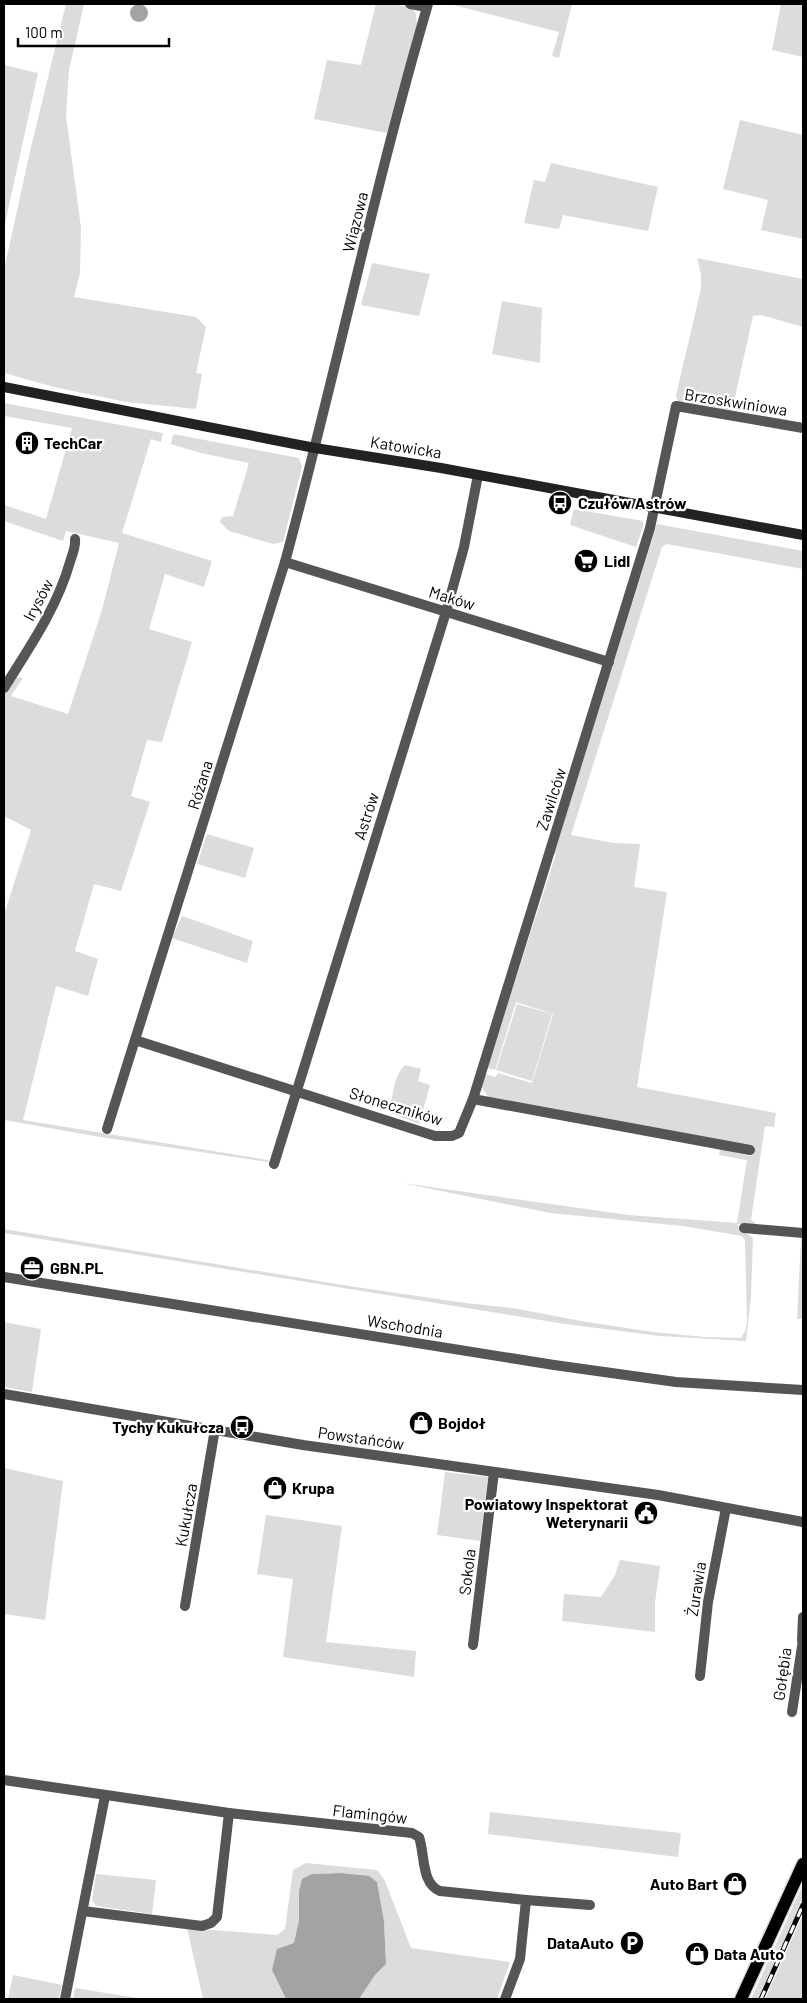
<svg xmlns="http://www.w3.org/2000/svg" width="807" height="2003" font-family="Barlow,sans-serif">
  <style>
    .green { fill: #dcdcdc }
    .water { fill: #a3a3a3 }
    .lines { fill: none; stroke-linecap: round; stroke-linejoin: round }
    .primary-casing { stroke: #dbdbdb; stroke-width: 15 }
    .minor { stroke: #555; stroke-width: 10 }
    .secondary { stroke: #222; stroke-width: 10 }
    .primary { stroke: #000; stroke-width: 12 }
    .rail-casing { stroke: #000; stroke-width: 5 }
    .rail { stroke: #fff; stroke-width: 3; stroke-dasharray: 9; stroke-linecap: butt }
    .labels { text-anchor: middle; stroke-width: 4.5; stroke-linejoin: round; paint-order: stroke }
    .street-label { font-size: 16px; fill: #000; stroke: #fff }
    .poi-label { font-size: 16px; font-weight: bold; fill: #000; stroke: #fff; text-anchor: start }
  </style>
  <rect width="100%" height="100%" fill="#fff"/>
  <g class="green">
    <polygon points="66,4 84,4 69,70 66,116 81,228 80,273 74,297 196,317 206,327 196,373 202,374 196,409 126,402 54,387 4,373 4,270 31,147"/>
    <polygon points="376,4 394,4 412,8 416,14 417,24 387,133 314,119 327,60 361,65"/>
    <polygon points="450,4 572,4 559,58 552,56 559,32"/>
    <polygon points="781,4 803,4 803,57 772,50"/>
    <polygon points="4,65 38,73 4,228"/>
    <polygon points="740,120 803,135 803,239 761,230 768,200 723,189"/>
    <polygon points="551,163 658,187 648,231 563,215 559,229 524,223 534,180 545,182"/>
    <polygon points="697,258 803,279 803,327 761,315 753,316 732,410 678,402 676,395 701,289 701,275"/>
    <polygon points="372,263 430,274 419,316 361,305"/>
    <polygon points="502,301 542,308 540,363 492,354"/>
    <polygon points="4,403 163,433 161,442 151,439 122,533 212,561 204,587 165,574 149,629 192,642 162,742 147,740 131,796 150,802 121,891 94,884 75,951 98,959 88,996 56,986 23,1120 268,1160 268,1162 100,1137 4,1120 4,915 31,830 4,816 4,695 15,677 23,678 11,696 68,714 102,610 119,543 66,531 63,541 4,521 4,505 46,519 72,428 4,416"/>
    <polygon points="173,434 299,458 302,467 283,542 273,544 229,531 220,522 222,517 233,516 249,463 201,453 171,444"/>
    <polygon points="574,509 643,521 643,527 636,547 570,525"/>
    <polygon points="657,524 803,551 803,569 667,544 662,547 571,835 614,843 640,844 634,887 667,892 637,1087 776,1113 774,1127 765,1126 751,1219 757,1225 737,1224 740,1229 753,1238 751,1297 746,1341 660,1336 565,1324 4,1233 4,1229 349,1286 465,1303 513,1308 581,1321 653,1332 705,1337 741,1338 745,1331 747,1322 745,1240 742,1236 683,1226 550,1213 402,1183 629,1215 737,1223 747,1160 719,1155 720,1149 750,1156 755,1152 755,1147 488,1097 481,1086 486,1074 495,1077 498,1073 532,1083 553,1014 516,1002 495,1070 487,1068 556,854 554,854"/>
    <polygon points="207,834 254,848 245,878 197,864"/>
    <polygon points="182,916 253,941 247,963 172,938"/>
    <polygon points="517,1004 552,1014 532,1081 496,1070"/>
    <path d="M405,1065L421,1069L418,1081L430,1085L419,1124L391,1113C391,1099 394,1075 405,1065Z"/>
    <polygon points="801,1239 803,1239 803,1319 797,1319"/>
    <polygon points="4,1322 41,1329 32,1392 4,1387"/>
    <polygon points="4,1468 63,1481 45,1620 4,1614"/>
    <polygon points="445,1472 488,1477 480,1541 437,1535"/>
    <polygon points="266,1515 342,1526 326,1642 416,1651 414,1677 283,1657 293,1579 257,1574"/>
    <polygon points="620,1560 660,1566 655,1603 655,1632 562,1621 564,1594 601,1597 615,1575"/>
    <polygon points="490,1812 681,1833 678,1857 488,1834"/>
    <path d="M306,1863L377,1870L385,1881L411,1948L510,1962L497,1999H359L375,1975L386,1964L384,1921L377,1882C359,1870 333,1873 312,1874L299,1891V1920L294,1944L272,1970L286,1999H203L187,1928L277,1935L285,1929L293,1870Z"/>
    <polygon points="96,1874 156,1880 152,1914 96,1906 92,1900"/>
    <polygon points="803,1884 803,1899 758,1999 751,1999"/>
    <polygon points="803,1914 803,1999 765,1999"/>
    <polygon points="13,1975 62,1985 59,1999 8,1999"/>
    <polygon points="75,1988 144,1999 73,1999"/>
  </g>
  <g class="water">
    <circle cx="139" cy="13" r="9"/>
    <polygon points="342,1873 369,1876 377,1882 384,1921 386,1964 375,1975 359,1999 286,1999 272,1970 277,1949 294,1943 299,1920 299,1891 302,1879 312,1874"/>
  </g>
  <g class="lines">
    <g class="primary-casing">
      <polyline id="primary" points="741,1999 803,1864"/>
    </g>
    <g class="minor">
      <polyline points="410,4 427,7"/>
      <polyline points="285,562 609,662"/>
      <path d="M4,688C29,648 57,608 70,562C72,555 76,547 75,539"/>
      <polyline points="135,1040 435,1136 452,1136 459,1133 473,1099 750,1150"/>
      <polyline points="473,1099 650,528 676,406 803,428"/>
      <path d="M107,1129L285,562C335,377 374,188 428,4"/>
      <polyline points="274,1164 446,612 464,547 478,475"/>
      <polyline points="744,1228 803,1233"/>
      <polyline points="4,1277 554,1365 676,1382 803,1390"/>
      <polyline points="4,1394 303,1445 658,1495 803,1522"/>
      <polyline points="185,1606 215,1429"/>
      <polyline points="802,1640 803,1617"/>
      <polyline points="473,1645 494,1472"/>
      <polyline points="700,1676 708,1602 726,1508"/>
      <polyline points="792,1712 803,1640"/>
      <path d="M4,1780L229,1813L412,1833L419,1837C425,1854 421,1884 440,1891L526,1900L520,1959L505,1999"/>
      <polyline points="526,1900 590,1905"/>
      <polyline points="83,1911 202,1926 211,1923 217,1917 229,1813"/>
      <polyline points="65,1999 105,1796"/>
    </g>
    <polyline class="secondary" points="4,387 315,448 441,468 803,535"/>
    <use href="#primary" class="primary"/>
    <g class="rail-casing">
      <polyline id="rail" points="761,1999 803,1905"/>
    </g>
    <use href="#rail" class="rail"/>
  </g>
  <defs>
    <g id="building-disc" transform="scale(1.25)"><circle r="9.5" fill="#000" stroke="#fff"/><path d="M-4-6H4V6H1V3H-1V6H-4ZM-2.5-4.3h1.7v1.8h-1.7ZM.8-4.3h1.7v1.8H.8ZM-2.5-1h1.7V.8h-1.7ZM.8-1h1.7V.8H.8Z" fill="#fff"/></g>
    <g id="bus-disc" transform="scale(1.25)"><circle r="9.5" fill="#000" stroke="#fff"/><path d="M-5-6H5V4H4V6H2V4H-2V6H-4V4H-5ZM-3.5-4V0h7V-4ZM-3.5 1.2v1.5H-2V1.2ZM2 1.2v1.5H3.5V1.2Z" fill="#fff"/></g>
    <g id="supermarket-disc" transform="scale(1.25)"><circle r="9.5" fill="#000" stroke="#fff"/><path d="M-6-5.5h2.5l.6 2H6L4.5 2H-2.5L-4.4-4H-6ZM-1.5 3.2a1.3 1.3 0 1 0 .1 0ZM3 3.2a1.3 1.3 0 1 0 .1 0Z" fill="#fff"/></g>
    <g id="office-disc" transform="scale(1.25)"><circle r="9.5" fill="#000" stroke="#fff"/><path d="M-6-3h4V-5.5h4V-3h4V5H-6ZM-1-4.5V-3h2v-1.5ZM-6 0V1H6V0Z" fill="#fff"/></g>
    <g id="shop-disc" transform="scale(1.25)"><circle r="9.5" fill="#000" stroke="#fff"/><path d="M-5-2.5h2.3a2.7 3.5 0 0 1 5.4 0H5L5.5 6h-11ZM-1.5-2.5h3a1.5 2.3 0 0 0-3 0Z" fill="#fff"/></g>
    <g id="civic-disc" transform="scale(1.25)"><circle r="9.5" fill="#000" stroke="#fff"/><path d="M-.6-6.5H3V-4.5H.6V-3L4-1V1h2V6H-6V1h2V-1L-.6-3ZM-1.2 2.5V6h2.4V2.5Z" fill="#fff"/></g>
    <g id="parking-disc" transform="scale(1.25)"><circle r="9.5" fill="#000" stroke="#fff"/><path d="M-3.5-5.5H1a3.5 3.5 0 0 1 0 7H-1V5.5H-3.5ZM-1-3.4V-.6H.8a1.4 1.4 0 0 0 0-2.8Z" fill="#fff"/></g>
  </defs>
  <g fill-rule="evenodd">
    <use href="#building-disc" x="27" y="443"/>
    <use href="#bus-disc" x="560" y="503"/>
    <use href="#supermarket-disc" x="586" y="561"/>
    <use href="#office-disc" x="32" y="1268"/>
    <use href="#shop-disc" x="421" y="1423"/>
    <use href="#bus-disc" x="242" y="1427"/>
    <use href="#shop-disc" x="275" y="1488"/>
    <use href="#civic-disc" x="646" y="1513"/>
    <use href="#shop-disc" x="735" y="1884"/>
    <use href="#parking-disc" x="632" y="1943"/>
    <use href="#shop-disc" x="697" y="1954"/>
  </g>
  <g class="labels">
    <g class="street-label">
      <text transform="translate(355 222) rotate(-76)" y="6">Wiązowa</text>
      <text transform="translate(736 402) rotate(9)" y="6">Brzoskwiniowa</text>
      <text transform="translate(406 447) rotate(9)" y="6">Katowicka</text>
      <text transform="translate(452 598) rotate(17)" y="6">Maków</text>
      <text transform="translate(38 600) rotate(-62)" y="6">Irysów</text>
      <text transform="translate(200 785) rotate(-73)" y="6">Różana</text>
      <text transform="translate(551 799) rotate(-72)" y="6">Zawilców</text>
      <text transform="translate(366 816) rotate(-72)" y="6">Astrów</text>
      <text transform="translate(396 1106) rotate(17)" y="6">Słoneczników</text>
      <text transform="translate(405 1326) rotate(9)" y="6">Wschodnia</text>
      <text transform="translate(361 1438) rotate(8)" y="6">Powstańców</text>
      <text transform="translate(186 1515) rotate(-80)" y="6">Kukułcza</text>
      <text transform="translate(467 1572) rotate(-83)" y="6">Sokola</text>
      <text transform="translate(696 1589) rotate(-81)" y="6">Żurawia</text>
      <text transform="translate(782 1674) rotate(-82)" y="6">Gołębia</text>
      <text transform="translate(370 1814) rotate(6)" y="6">Flamingów</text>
    </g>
    <g class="poi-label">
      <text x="44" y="449">TechCar</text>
      <text x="578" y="509">Czułów Astrów</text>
      <text x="604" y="567">Lidl</text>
      <text x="50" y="1274">GBN.PL</text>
      <text x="438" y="1429">Bojdoł</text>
      <text x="224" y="1433" text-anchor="end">Tychy Kukułcza</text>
      <text x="292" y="1494">Krupa</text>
      <text x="628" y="1510" text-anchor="end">Powiatowy Inspektorat<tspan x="628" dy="18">Weterynarii</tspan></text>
      <text x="718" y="1890" text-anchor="end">Auto Bart</text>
      <text x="614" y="1949" text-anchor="end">DataAuto</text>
      <text x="714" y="1960">Data Auto</text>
    </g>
  </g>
  <rect width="807" height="2003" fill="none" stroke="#000000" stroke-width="10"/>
  <path d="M18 38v8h151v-8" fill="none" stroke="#000000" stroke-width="2.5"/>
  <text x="25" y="38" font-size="15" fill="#000000" stroke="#ffffff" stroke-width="4" paint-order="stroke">100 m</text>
</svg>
